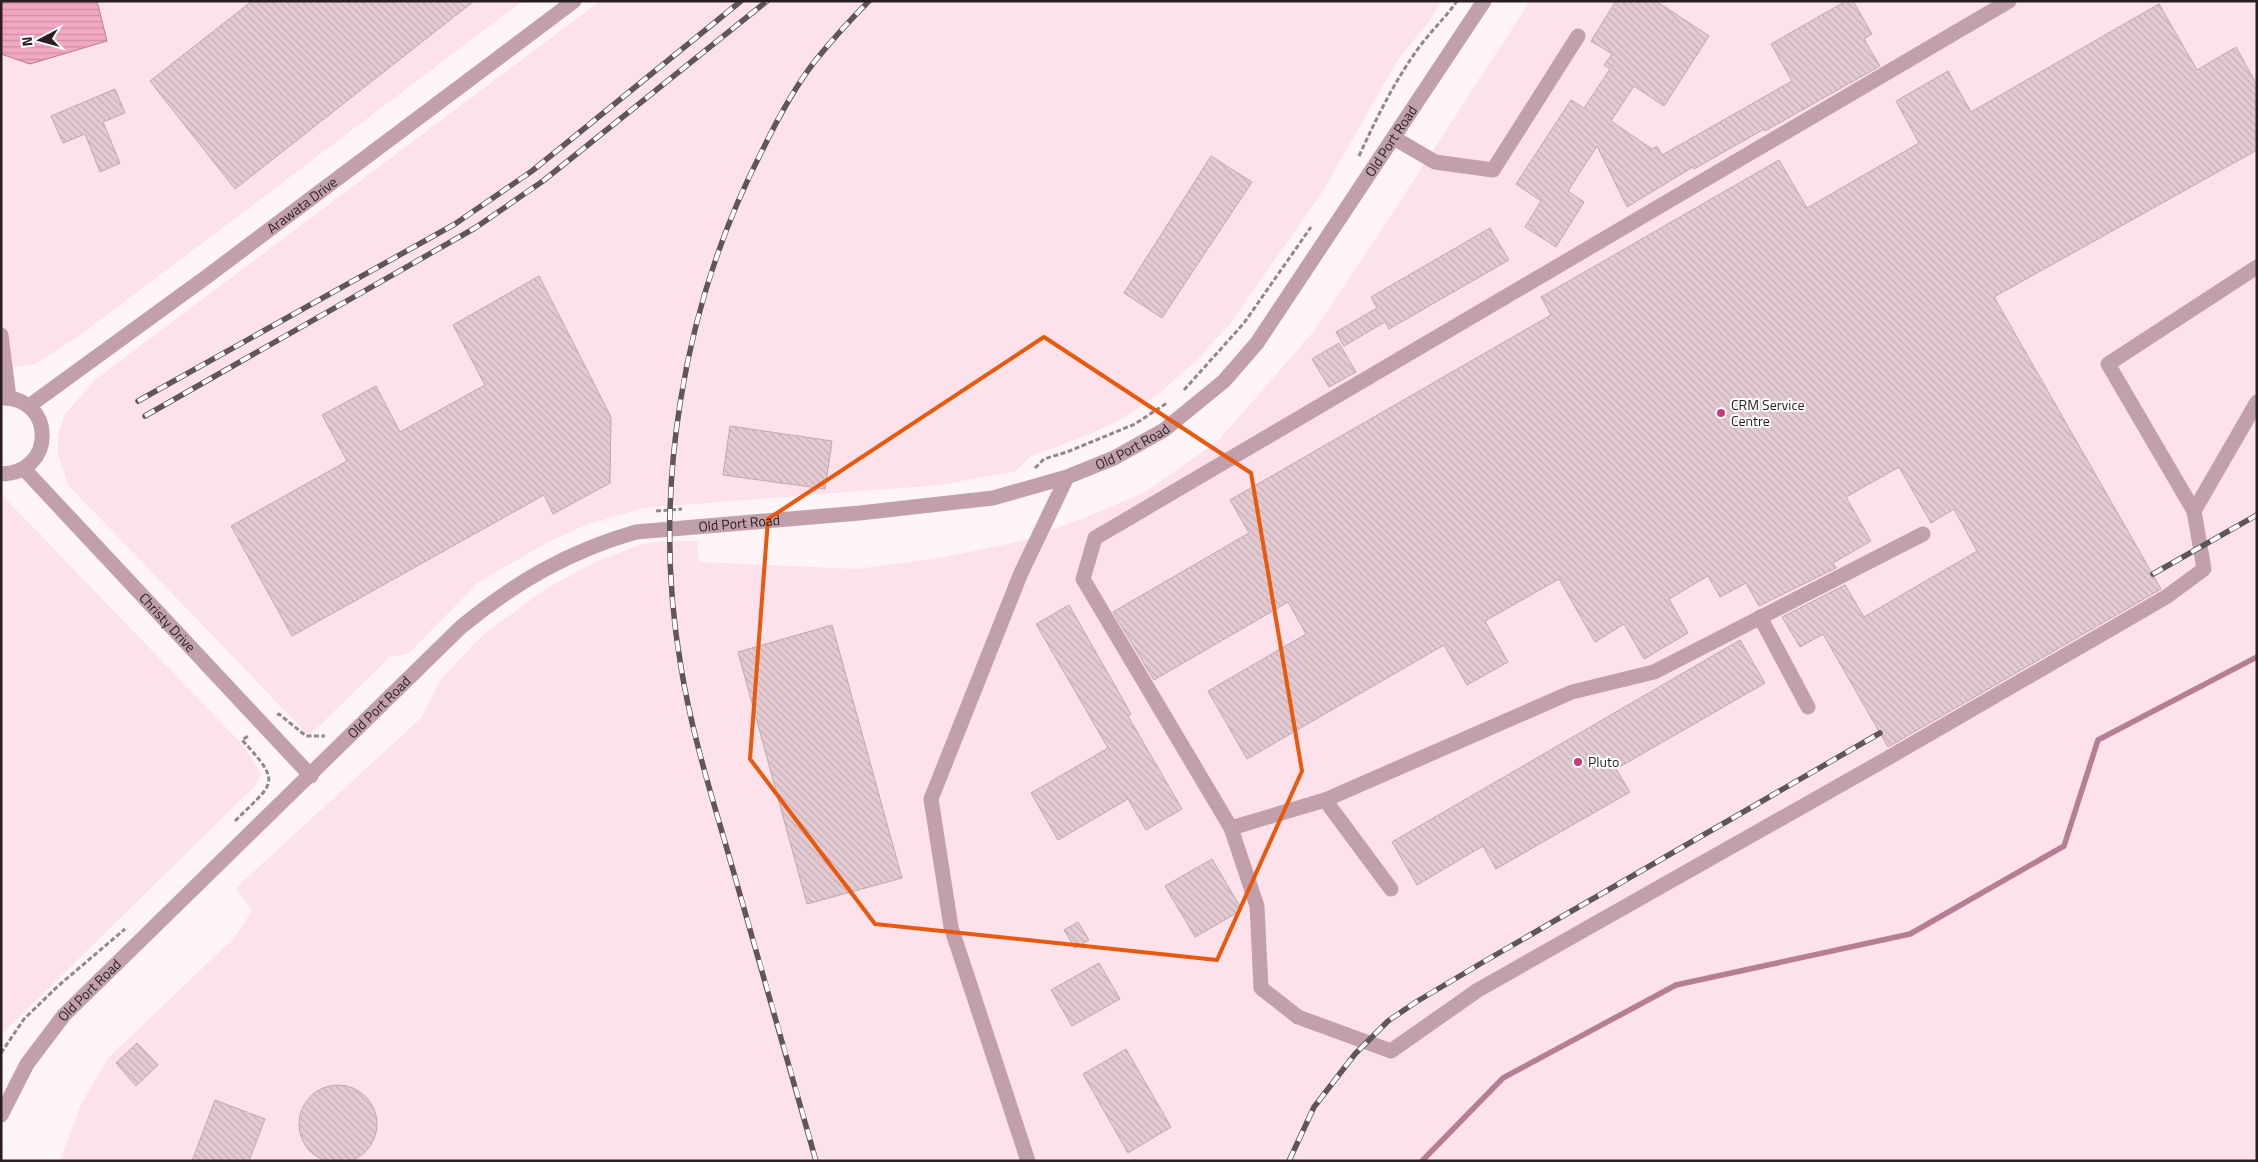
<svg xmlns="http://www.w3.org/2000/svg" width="2258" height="1162" font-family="'Titillium Web',sans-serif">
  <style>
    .built { fill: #fee2eb }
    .water { fill: url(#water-rules); stroke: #b57e92 }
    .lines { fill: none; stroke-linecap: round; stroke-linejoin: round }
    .stream { stroke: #b57e92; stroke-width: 5.5 }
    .building { fill: url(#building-back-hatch); stroke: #c1a8b0 }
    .path { stroke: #92888c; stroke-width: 3; stroke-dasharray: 5 2.5; stroke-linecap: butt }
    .minor { stroke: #c2a0ab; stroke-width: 15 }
    .rail-casing { stroke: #605559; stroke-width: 5.5 }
    .rail { stroke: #fff; stroke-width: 4; stroke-dasharray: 11; stroke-linecap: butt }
    .marked { fill: none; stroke: #e8590c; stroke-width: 4; stroke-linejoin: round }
    .poi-dot { fill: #c33b7a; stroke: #fff; stroke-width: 2 }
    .labels { text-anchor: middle; stroke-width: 4; stroke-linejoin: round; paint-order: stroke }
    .street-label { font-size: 14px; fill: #281e22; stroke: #fff }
    .poi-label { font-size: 14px; fill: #281e22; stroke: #fff; text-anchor: start }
  </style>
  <defs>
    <pattern id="water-rules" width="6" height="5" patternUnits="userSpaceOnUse" patternTransform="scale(1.25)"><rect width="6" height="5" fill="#f2a7c2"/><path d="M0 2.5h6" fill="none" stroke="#d08fa6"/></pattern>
    <pattern id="building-back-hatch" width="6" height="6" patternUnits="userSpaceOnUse" patternTransform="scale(1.25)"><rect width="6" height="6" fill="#e4cbd3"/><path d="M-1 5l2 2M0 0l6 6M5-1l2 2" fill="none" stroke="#c4aeb5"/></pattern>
  </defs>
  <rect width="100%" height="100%" fill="#fff4f8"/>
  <g class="built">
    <polygon points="1,1 523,1 79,336 35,364 1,369"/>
    <polygon points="600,1 1442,1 1428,23 1399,58 1323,191 1229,325 1198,359 1162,391 1124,418 1088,435 1031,456 1016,471 940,485 643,508 586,525 548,542 479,582 409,653 390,657 309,736 68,485 58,454 58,435 65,414 96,379"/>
    <polygon points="1530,1 2257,1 2257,1161 60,1161 81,1104 108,1058 234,938 252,911 236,888 421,718 440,680 483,635 547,588 593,563 639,545 660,541 697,541 699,562 857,569 940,558 1021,541 1079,520 1147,491 1218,441 1314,331 1382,229"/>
    <polygon points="1,494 242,744 261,773 256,785 1,1035"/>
  </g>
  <polygon class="water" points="1,1 97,1 107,41 30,64 1,54"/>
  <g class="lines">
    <polyline class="stream" points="1422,1161 1503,1078 1676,985 1910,934 2064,846 2098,740 2257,657"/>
  </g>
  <g class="building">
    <polygon points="252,1 474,1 235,189 150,81"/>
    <polygon points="1616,1 1656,1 1709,36 1664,106 1634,86 1611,121 1652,149 1657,146 1662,155 1792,81 1771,44 1846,1 1853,1 1872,34 1864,39 1880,66 1765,131 1764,129 1694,169 1693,167 1627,207 1597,146 1568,191 1584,202 1556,247 1525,227 1541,201 1516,184 1571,100 1584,108 1610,69 1604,65 1612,54 1591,41"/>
    <polygon points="2159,4 2197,70 2236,47 2257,85 2257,150 1994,297 2161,589 1888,747 1823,634 1800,647 1782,617 1845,585 1864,617 1977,551 1954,509 1931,523 1899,467 1846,497 1871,541 1833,563 1836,568 1759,606 1746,583 1720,597 1708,576 1669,599 1688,633 1644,659 1624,624 1595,642 1559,579 1485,621 1508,662 1467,685 1444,645 1247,759 1208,691 1306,634 1288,602 1154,680 1113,612 1249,533 1230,500 1551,315 1541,297 1779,160 1807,208 1919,143 1896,101 1948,71 1971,112"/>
    <polygon points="115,89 125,113 103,122 120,163 100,172 85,134 63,143 51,116"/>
    <polygon points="1211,156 1252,182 1162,318 1124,293"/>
    <polygon points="1490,228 1509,260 1389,329 1385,322 1344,346 1336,332 1377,308 1371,297"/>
    <polygon points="539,276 611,417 610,483 553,514 544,495 292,636 231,526 347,461 322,415 376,386 400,432 485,385 453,325"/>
    <polygon points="1339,343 1356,372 1329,387 1312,359"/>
    <polygon points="730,426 832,441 825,489 723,475"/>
    <polygon points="1069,605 1131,714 1128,716 1182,809 1146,830 1128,799 1058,840 1031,793 1108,748 1036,624"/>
    <polygon points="832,625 902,878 807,904 738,652"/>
    <polygon points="1740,640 1765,683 1616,769 1630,792 1496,869 1483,846 1417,885 1392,842"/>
    <polygon points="1212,859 1242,910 1195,937 1165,886"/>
    <polygon points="1078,922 1089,940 1075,948 1064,930"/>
    <polygon points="1099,963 1120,999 1072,1026 1051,990"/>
    <polygon points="137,1043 158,1065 136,1086 116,1063"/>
    <polygon points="1126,1049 1171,1127 1128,1153 1083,1074"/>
    <circle cx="338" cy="1124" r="39"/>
    <polygon points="215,1100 265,1119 249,1161 192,1161"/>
  </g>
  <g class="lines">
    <g class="path">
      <path d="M1359,156C1377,117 1395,80 1420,46C1432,30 1446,17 1457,1"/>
      <polyline points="1184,390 1244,323 1311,227"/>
      <polyline points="1035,468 1044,459 1067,452 1135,424 1167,403"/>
      <polyline points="656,511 682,509"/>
      <polyline points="277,715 279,714 306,736 325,736"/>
      <path d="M235,821C274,782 283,784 242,740L250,735"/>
      <polyline points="1,1053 24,1019 58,986 125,929"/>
    </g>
    <g class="minor">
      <polyline points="1394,138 1435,162 1493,170 1578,36"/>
      <polyline points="2257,267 2108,364 2194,511 2257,402"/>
      <polyline points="1,335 9,398"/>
      <path d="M1,398C55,396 57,473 1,474"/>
      <path id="s1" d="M29,406L209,275L574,1"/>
      <path id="s2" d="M24,469L311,776"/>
      <polyline points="1923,534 1654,672 1572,692 1325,800 1231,828 1083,579 1095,538 2009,1"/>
      <polyline points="1760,617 1808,707"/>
      <polyline points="1325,800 1391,889"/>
      <polyline points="1231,828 1257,906 1261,988 1298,1017 1391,1051 1478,990 1881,762 2166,597 2204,569 2194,511"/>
      <path id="s3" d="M1,1115L27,1064L64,1015L461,627C514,583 569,551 636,532L860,513L993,498L1067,477L1114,458L1164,430L1224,381L1257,343L1484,1"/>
      <polyline points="1028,1161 951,927 931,799 1021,573 1067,477"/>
    </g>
    <g class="rail-casing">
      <g id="rail">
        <polyline points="138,401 455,224 532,171 741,1"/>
        <polyline points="145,416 475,228 543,181 767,1"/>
        <polyline points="2153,574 2257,515"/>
        <path d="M816,1161C789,1064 761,967 733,870C714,803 692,736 681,667C651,494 682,306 762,151C777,120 794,88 815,61C832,40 850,20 869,1"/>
        <polyline points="1289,1161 1314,1107 1355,1054 1388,1021 1416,1002 1485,961 1880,733"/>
      </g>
    </g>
    <use href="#rail" class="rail"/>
  </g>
  <path class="marked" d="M1044,337L1251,473L1302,771L1217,960L875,924L750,759L768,519Z"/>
  <g class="poi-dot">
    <circle cx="1721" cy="413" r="5"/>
    <circle cx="1578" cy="762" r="5"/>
  </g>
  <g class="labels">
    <g class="street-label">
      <text dy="5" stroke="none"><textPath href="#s3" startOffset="1788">Old Port Road</textPath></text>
      <text dy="5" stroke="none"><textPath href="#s1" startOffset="339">Arawata Drive</textPath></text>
      <text dy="5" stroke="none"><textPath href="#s3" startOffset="1382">Old Port Road</textPath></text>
      <text dy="5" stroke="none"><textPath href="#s3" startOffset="978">Old Port Road</textPath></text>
      <text dy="5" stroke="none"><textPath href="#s2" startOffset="210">Christy Drive</textPath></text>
      <text dy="5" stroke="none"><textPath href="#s3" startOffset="559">Old Port Road</textPath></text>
      <text dy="5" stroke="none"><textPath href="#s3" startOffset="154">Old Port Road</textPath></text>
    </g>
    <g class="poi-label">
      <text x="1731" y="410">CRM Service<tspan x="1731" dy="16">Centre</tspan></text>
      <text x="1588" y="767">Pluto</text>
    </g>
  </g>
  <rect width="2258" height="1162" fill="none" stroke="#281e22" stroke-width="5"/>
  <g transform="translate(40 40) rotate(264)" stroke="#ffffff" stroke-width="4" paint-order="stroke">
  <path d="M0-4L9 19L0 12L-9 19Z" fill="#281e22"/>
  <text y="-8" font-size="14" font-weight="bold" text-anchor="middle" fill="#281e22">N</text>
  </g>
</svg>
